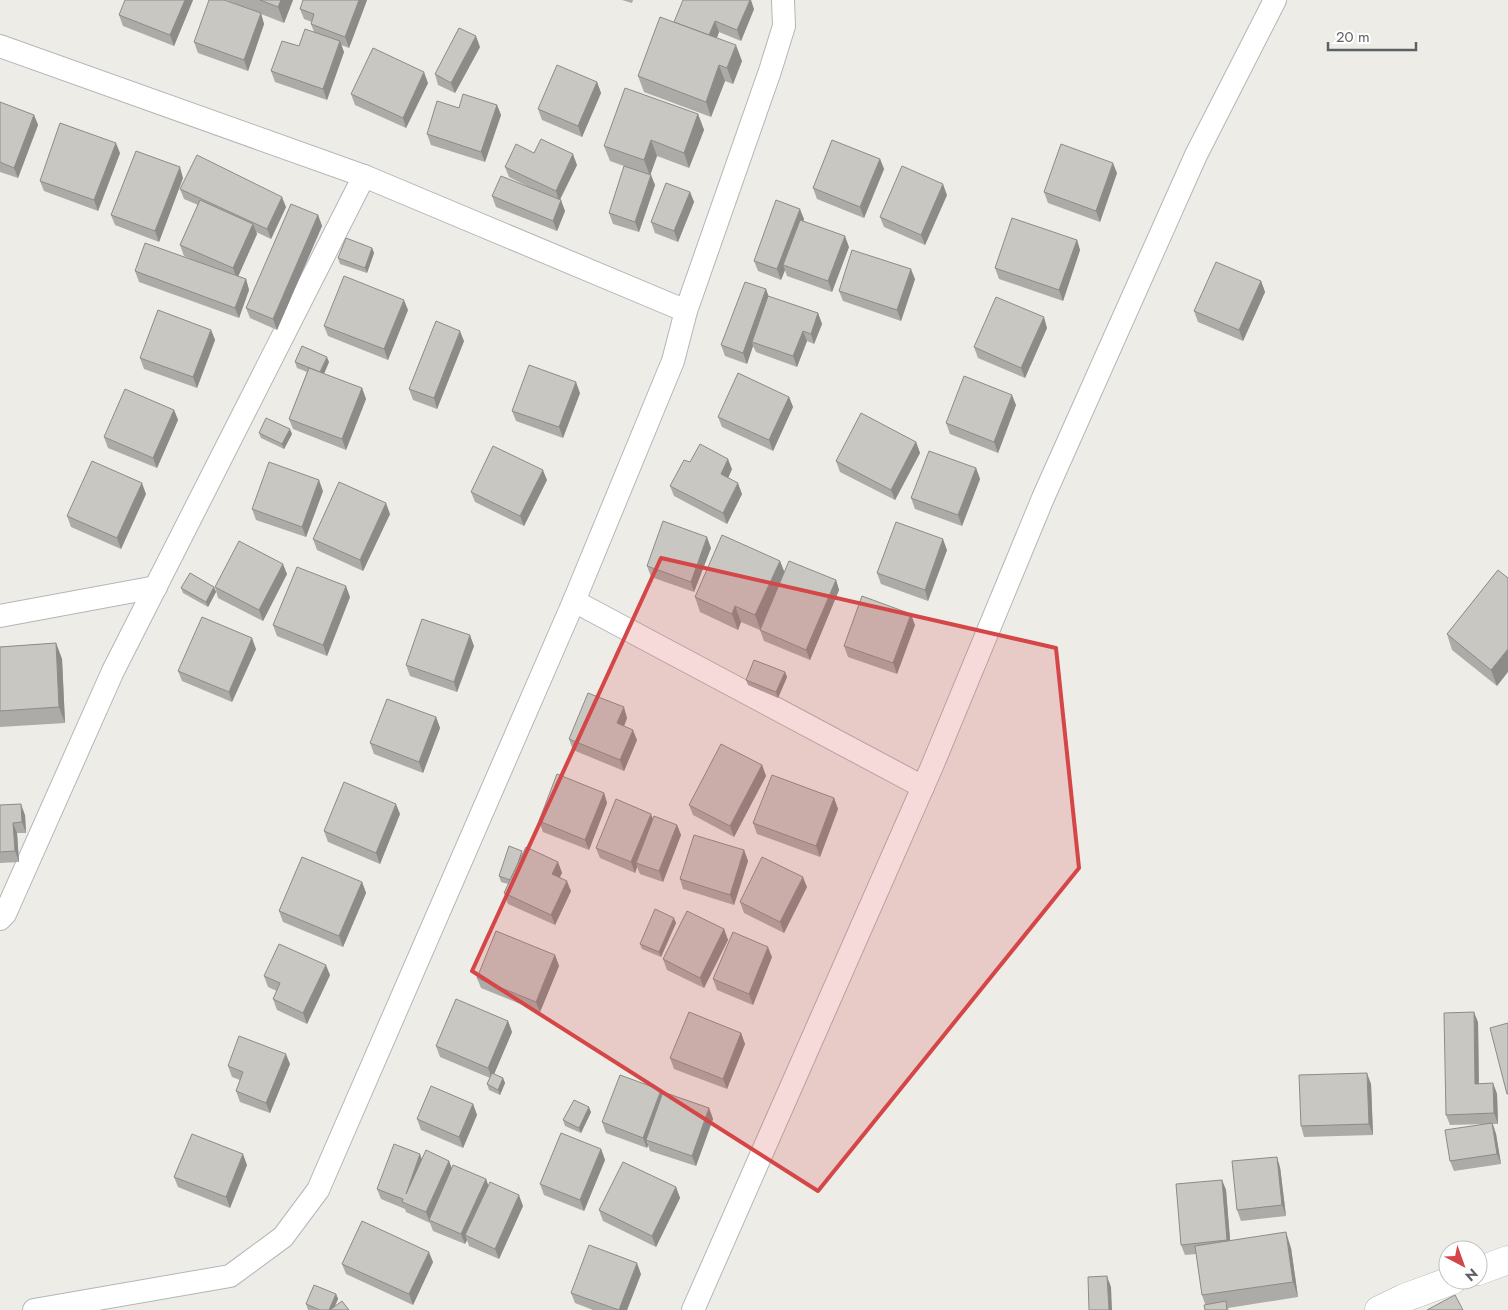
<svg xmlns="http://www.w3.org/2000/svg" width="1508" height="1310" font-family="Jost,sans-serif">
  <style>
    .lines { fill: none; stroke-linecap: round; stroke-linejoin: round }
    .minor-casing { stroke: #b3b6b9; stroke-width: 24 }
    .tertiary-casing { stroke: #b3b6b9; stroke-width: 29 }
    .minor { stroke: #fff; stroke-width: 22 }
    .tertiary { stroke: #fff; stroke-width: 28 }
    .wall { fill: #adaba7 }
    .shaded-wall { fill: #8d8b88 }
    .building { fill: #c9c7c2; stroke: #8d8b88 }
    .marked { fill: #d44647; fill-opacity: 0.2; stroke: #d44647; stroke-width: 4; stroke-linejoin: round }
  </style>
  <rect width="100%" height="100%" fill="#eeece6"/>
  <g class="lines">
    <g class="minor-casing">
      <g id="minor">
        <polyline points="0,46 364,176 686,311"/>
        <polyline points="574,601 923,787"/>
        <polyline points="0,616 156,587"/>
        <polyline points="0,919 5,914 113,671 364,176"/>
        <polyline points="34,1310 230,1276 283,1237 318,1190 574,601 673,361 686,311 770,71 784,26 783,0"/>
        <polyline points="693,1310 933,764 1043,498 1196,155 1275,0"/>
      </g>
    </g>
    <g class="tertiary-casing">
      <g id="tertiary">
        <polyline points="1478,1271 1508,1260"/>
        <polyline points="1379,1310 1404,1298 1453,1280"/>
      </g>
    </g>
    <use href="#minor" class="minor"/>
    <use href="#tertiary" class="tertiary"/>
  </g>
  <g class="wall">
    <polygon points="193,0 174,46 123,26 119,15"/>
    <polygon points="226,0 293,0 284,23 261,14 264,24 248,71 198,53 194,42 245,8"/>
    <polygon points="367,0 349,48 341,45 344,52 327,100 275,82 271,71 299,46 314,32 311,24 312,22 304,19 300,9"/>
    <polygon points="622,0 633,0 632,3"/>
    <polygon points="754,9 741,41 719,32 717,38 742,61 733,84 725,81 711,117 644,92 638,76 674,22"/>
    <polygon points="480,47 455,93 438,85 435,74"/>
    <polygon points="597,82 601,93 582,137 542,120 538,109"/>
    <polygon points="428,83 406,128 355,105 351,94"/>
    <polygon points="0,102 34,115 38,125 18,178 0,172"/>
    <polygon points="497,105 501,115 485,162 431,145 427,134 459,108"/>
    <polygon points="698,114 704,130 689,168 657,156 650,174 655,185 639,232 613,224 609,213 624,166 610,161 604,146"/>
    <polygon points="120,153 98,211 44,191 40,181"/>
    <polygon points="534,153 577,165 560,200 565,211 557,231 496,207 492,196 529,187 509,177 505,167"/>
    <polygon points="880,159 884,169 864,218 817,199 813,188"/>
    <polygon points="1117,173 1100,222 1048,203 1044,192"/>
    <polygon points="183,178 159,242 115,225 111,215"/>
    <polygon points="180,189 286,207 271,239 256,232 257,234 238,276 246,279 249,290 239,318 139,282 135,271 197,262 184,256 180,245 198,205 184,199"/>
    <polygon points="690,192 694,202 678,242 655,233 651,222"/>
    <polygon points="947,195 925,245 884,227 880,217"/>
    <polygon points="318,215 322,226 277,330 250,318 246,308"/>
    <polygon points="804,219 803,221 849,247 832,292 787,276 785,270 781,280 758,271 754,261"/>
    <polygon points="1077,240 1080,250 1063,301 999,279 995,268"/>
    <polygon points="372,248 374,253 367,273 340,264 338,258"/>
    <polygon points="915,279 901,321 843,301 839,291"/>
    <polygon points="1261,281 1265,292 1243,341 1198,322 1194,311"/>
    <polygon points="766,289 768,296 818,313 822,324 814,344 807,341 797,367 756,352 753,346 747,364 725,356 721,345"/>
    <polygon points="408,310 388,360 328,336 324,326"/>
    <polygon points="1047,328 1025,378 978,358 974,347"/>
    <polygon points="211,330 215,340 197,388 144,369 140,358"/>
    <polygon points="464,341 437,409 413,400 409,389"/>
    <polygon points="295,362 329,362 324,374 362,388 366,399 346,450 293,429 289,419 307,372 297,368"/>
    <polygon points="580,393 563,438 516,421 512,411"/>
    <polygon points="789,397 793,407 773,451 722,427 718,417"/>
    <polygon points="1016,405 998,453 950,434 946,423"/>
    <polygon points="174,410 178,420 157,468 108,448 104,437"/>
    <polygon points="259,433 292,434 284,449 261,438"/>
    <polygon points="916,442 920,453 895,500 840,472 836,461"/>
    <polygon points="690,462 732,469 728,478 742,494 727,524 674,496 670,486"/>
    <polygon points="976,468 980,479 962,526 915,509 911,498"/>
    <polygon points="547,480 524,526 475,502 471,492"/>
    <polygon points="323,491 306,537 256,520 252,509"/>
    <polygon points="146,494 121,549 71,527 67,516"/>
    <polygon points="390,514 363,571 317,550 313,539"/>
    <polygon points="711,548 694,592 651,577 647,566"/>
    <polygon points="947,550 928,601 881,584 877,573"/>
    <polygon points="780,561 784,572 836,580 839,590 810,660 764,641 760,630 741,622 738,630 700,612 695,597"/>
    <polygon points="1498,570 1497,686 1452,650 1447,634"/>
    <polygon points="287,574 263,621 218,598 215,587"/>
    <polygon points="214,587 216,592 208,607 183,593 181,588"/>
    <polygon points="350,597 327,656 277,636 273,625"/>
    <polygon points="915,625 897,674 848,657 844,646"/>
    <polygon points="56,643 62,659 65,723 0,727 0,647"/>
    <polygon points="474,646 457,692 410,676 406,665"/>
    <polygon points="256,649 232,702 182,681 178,671"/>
    <polygon points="785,672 787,677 778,698 748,685 746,680"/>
    <polygon points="436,717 440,728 423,773 374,754 370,743"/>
    <polygon points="627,718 624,726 637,740 624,771 573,750 569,739"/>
    <polygon points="762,765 766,776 734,837 693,815 689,805"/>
    <polygon points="604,793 607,803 589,850 543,832 539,821"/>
    <polygon points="834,798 838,809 820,857 757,834 753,823"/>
    <polygon points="0,805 25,815 26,833 17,833 19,862 0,863"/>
    <polygon points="400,814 380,864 328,842 324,831"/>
    <polygon points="653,818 677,825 681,835 663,882 640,874 637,867 635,873 600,858 596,848"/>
    <polygon points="744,850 748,861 734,905 683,889 680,879"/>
    <polygon points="523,853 558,862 562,873 560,877 571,891 555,925 508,904 504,893 508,884 501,882 499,876"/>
    <polygon points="362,882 366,893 343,947 283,922 279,911"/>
    <polygon points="807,887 784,933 744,913 740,902"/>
    <polygon points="676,923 661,957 642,949 640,944"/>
    <polygon points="724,929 728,940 704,988 667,970 663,959"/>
    <polygon points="555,955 559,966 540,1012 481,988 477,978"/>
    <polygon points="772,957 753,1005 717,990 713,979"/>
    <polygon points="330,975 307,1024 277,1010 273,999 277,991 268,987 264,976"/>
    <polygon points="508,1021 512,1032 494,1074 503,1078 505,1083 500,1095 489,1090 487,1084 490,1078 440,1057 436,1046"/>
    <polygon points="1478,1022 1479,1084 1493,1083 1497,1094 1498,1124 1493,1124 1496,1134 1501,1164 1454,1171 1450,1161 1486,1124 1450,1125 1446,1115"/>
    <polygon points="741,1033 745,1044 727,1089 674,1069 670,1058"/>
    <polygon points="290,1064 270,1113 240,1102 236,1091 240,1080 232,1077 228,1066"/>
    <polygon points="1371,1084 1373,1135 1304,1137 1301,1126"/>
    <polygon points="661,1090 662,1094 709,1108 713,1119 696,1166 650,1151 648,1145 647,1148 606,1133 602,1122"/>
    <polygon points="473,1104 477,1115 463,1148 421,1130 417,1119"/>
    <polygon points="591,1112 581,1133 565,1126 563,1120"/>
    <polygon points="601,1149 605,1160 584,1211 544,1195 540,1184"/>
    <polygon points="422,1159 449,1161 452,1169 486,1179 488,1186 523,1206 499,1259 469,1246 467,1240 465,1244 433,1231 430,1223 406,1212 405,1209 381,1199 377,1189"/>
    <polygon points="247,1165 230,1208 178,1187 174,1177"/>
    <polygon points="1280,1167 1286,1216 1241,1221 1237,1210"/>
    <polygon points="1222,1180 1226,1190 1230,1241 1291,1248 1298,1297 1228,1308 1229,1310 1205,1304 1202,1295 1196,1254 1185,1255 1181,1245"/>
    <polygon points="676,1187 680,1198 656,1247 603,1221 599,1210"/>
    <polygon points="433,1262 413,1305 346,1274 342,1264"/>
    <polygon points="641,1274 627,1310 593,1310 575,1303 571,1293"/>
    <polygon points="336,1294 338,1299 335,1306 349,1310 308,1310 306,1304"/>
  </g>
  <g class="shaded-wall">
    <polygon points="185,0 193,0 174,46 170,35"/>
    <polygon points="281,0 293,0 284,23 278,7"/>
    <polygon points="359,0 367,0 349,48 345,37"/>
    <polygon points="750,0 751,0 754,9 741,41 737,30"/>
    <polygon points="261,13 264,24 248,71 244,60"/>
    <polygon points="715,21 719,32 713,47 709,36"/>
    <polygon points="476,36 480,47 455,93 451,83"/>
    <polygon points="340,41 344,52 327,100 323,89"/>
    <polygon points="736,45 742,61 733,84 727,68"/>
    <polygon points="719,65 725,81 711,117 706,102"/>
    <polygon points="424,72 428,83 406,128 403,118"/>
    <polygon points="597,82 601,93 582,137 578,126"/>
    <polygon points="497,105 501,115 485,162 481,152"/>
    <polygon points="698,114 704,130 689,168 684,153"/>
    <polygon points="34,115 38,125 18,178 14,168"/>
    <polygon points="651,140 657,156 650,176 644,160"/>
    <polygon points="116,143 120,153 98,211 94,200"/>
    <polygon points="573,154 577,165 559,201 556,191"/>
    <polygon points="880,159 884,169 864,218 860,207"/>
    <polygon points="1113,163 1117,173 1100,222 1096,211"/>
    <polygon points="180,167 183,178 159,242 155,231"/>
    <polygon points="651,175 655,185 639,232 635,222"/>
    <polygon points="943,184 947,195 925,245 921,235"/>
    <polygon points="690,192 694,202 678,242 674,231"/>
    <polygon points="282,197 286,207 271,239 267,229"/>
    <polygon points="561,200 565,211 557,231 553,221"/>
    <polygon points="800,209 804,219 787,266 783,265 785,270 781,280 777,269"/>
    <polygon points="318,215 322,226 277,330 273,319"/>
    <polygon points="253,224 257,234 237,279 233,268"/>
    <polygon points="845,236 849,247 832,292 828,281"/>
    <polygon points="1077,240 1080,250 1063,301 1059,290"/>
    <polygon points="372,248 374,253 367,273 365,268"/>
    <polygon points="911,269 915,279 901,321 897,310"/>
    <polygon points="246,279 249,290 239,318 235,308"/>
    <polygon points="1261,281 1265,292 1243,341 1239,330"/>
    <polygon points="766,289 770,300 752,342 753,346 747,364 743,353"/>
    <polygon points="404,300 408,310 388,360 384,349"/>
    <polygon points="818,313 822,324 814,344 811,334"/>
    <polygon points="1044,317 1047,328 1025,378 1021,368"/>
    <polygon points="211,330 215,340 197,388 193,377"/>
    <polygon points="460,331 464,341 437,409 434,398"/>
    <polygon points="803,331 807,341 797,367 793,356"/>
    <polygon points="327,357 329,362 322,378 320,373"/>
    <polygon points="576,382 580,393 563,438 559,427"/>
    <polygon points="362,388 366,399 346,450 342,439"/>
    <polygon points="1012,395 1016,405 998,453 994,442"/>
    <polygon points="789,397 793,407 773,451 769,440"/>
    <polygon points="174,410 178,420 157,468 153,458"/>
    <polygon points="290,429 292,434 284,449 282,444"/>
    <polygon points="916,442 920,453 895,500 891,490"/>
    <polygon points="728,459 732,469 725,485 721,474"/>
    <polygon points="976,468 980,479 962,526 958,515"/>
    <polygon points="543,470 547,480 524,526 520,516"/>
    <polygon points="319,480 323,491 306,537 302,527"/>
    <polygon points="142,483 146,494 121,549 117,538"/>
    <polygon points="738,483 742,494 727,524 723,513"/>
    <polygon points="386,503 390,514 363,571 360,560"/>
    <polygon points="707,537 711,548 694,592 691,582"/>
    <polygon points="943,539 947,550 928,601 925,590"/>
    <polygon points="780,561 786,576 761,631 755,615"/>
    <polygon points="283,564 287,574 263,621 259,610"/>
    <polygon points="836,580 839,590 810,660 806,650"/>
    <polygon points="346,586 350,597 327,656 323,645"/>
    <polygon points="214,587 216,592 208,607 206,602"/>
    <polygon points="735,606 741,622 738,630 732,614"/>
    <polygon points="911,614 915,625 897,674 893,663"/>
    <polygon points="470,635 474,646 457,692 454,682"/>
    <polygon points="252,638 256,649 232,702 229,692"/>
    <polygon points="56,643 62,659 65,723 59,707"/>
    <polygon points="1508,649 1508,672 1497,686 1491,670"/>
    <polygon points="785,672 787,677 778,698 776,692"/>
    <polygon points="624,707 627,718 621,734 617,723"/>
    <polygon points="436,717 440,728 423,773 419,762"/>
    <polygon points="633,730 637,740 624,771 620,760"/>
    <polygon points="762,765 766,776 734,837 730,826"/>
    <polygon points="604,793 607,803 589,850 585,840"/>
    <polygon points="834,798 838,809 820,857 816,846"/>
    <polygon points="21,804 25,815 26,833 22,822"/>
    <polygon points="396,804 400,814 380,864 376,853"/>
    <polygon points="651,814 655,825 636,863 637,867 635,873 631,862"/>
    <polygon points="13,823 17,833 19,862 15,851"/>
    <polygon points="677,825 681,835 663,882 659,871"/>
    <polygon points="744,850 748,861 734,905 730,895"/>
    <polygon points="558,862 562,873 556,884 552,874"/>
    <polygon points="803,877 807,887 784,933 780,922"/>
    <polygon points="567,881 571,891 555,925 551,915"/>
    <polygon points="362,882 366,893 343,947 339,936"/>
    <polygon points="674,918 676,923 661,957 659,952"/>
    <polygon points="724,929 728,940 704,988 700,978"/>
    <polygon points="768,947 772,957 753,1005 749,994"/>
    <polygon points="555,955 559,966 540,1012 536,1002"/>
    <polygon points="326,965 330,975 307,1024 303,1013"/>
    <polygon points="1474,1012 1478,1022 1479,1094 1475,1084"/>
    <polygon points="508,1021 512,1032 492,1079 488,1068"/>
    <polygon points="741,1033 745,1044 727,1089 723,1079"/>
    <polygon points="286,1054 290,1064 270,1113 266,1103"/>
    <polygon points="1367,1073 1371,1084 1373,1135 1369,1124"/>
    <polygon points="503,1078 505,1083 500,1095 498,1090"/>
    <polygon points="1493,1083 1497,1094 1498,1124 1494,1113"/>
    <polygon points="661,1090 665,1100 646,1140 648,1145 647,1148 643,1138"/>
    <polygon points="473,1104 477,1115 463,1148 459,1137"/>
    <polygon points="589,1107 591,1112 581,1133 579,1128"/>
    <polygon points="709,1108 713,1119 696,1166 692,1156"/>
    <polygon points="1492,1123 1496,1134 1501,1164 1497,1154"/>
    <polygon points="601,1149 605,1160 584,1211 580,1200"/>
    <polygon points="243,1154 247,1165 230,1208 226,1197"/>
    <polygon points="420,1154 424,1165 406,1194"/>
    <polygon points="1277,1157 1280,1167 1286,1216 1282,1205"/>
    <polygon points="449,1161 453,1172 429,1220 430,1223 426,1212"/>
    <polygon points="486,1179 490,1190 465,1235 467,1240 465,1244 461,1234"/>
    <polygon points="1222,1180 1226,1190 1231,1251 1227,1240"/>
    <polygon points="676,1187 680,1198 656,1247 652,1236"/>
    <polygon points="519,1195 523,1206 499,1259 495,1249"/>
    <polygon points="1286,1232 1291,1248 1298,1297 1293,1282"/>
    <polygon points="429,1252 433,1262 413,1305 409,1294"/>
    <polygon points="637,1263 641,1274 627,1310 619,1310"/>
    <polygon points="1107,1276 1111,1287 1112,1310 1109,1310"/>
    <polygon points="336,1294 338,1299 333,1310 329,1310"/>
  </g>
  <g class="building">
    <polygon points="125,0 185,0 170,35 119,15"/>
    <polygon points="209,0 224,0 261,13 244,60 194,42"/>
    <polygon points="260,0 281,0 278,7"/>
    <polygon points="303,0 359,0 345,37 311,24 314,14 300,9"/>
    <polygon points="683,0 750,0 737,30 715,21 709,35 674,22"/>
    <polygon points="660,17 736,45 727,68 719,65 706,102 638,76"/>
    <polygon points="459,28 476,36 451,83 435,74"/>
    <polygon points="305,29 340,41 323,89 271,71 282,41 299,46"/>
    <polygon points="373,48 424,72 403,118 351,94"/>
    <polygon points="557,65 597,82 578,126 538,109"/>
    <polygon points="625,88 698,114 684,153 651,140 644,160 604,146"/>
    <polygon points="463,94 497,105 481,152 427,134 437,101 459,108"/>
    <polygon points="0,102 34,115 14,168 0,162"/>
    <polygon points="60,123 116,143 94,200 40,181"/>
    <polygon points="541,139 573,154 556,191 505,167 516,144 534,153"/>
    <polygon points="832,140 880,159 860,207 813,188"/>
    <polygon points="1061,144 1113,163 1096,211 1044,192"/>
    <polygon points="136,151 180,167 155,231 111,215"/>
    <polygon points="197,155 282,197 267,229 180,189"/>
    <polygon points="624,166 651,175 635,222 609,213"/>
    <polygon points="902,166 943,184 921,235 880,217"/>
    <polygon points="501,176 561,200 553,221 492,196"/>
    <polygon points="666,183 690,192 674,231 651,222"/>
    <polygon points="200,200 253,224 233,268 180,245"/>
    <polygon points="776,200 800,209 777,269 754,261"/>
    <polygon points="291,204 318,215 273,319 246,308"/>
    <polygon points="1012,218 1077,240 1059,290 995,268"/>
    <polygon points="800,220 845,236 828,281 783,265"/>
    <polygon points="346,238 372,248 365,268 338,258"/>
    <polygon points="145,243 246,279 235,308 135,271"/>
    <polygon points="852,250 911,269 897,310 839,291"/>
    <polygon points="1216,262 1261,281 1239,330 1194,311"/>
    <polygon points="344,276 404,300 384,349 324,326"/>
    <polygon points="745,282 766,289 743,353 721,345"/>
    <polygon points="768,296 818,313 811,334 803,331 793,356 752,342"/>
    <polygon points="996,297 1044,317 1021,368 974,347"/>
    <polygon points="158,310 211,330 193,377 140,358"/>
    <polygon points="436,321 460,331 434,398 409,389"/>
    <polygon points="302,346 327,357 320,372 295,362"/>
    <polygon points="529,365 576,382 559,427 512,411"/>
    <polygon points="309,368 362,388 342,439 289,419"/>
    <polygon points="738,373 789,397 769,440 718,417"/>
    <polygon points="964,376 1012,395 994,442 946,423"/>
    <polygon points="125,389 174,410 153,458 104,437"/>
    <polygon points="861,413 916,442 891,490 836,461"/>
    <polygon points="266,418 290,429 282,444 259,433"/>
    <polygon points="700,444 728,459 721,474 738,483 723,513 670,486 684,460 690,462"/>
    <polygon points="493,446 543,470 520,516 471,492"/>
    <polygon points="929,451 976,468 958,515 911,498"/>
    <polygon points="92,461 142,483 117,538 67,516"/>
    <polygon points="269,462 319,480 302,527 252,509"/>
    <polygon points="339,482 386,503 360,560 313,539"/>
    <polygon points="663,521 707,537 691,582 647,566"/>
    <polygon points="896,522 943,539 925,590 877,573"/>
    <polygon points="722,535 780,561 755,615 735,606 732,614 695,597"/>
    <polygon points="239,541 283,564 259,610 215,587"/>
    <polygon points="789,561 836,580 806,650 760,630"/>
    <polygon points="297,567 346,586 323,645 273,625"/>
    <polygon points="1498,570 1508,578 1508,649 1491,670 1447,634"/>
    <polygon points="190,573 214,587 206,602 181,588"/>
    <polygon points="862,596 911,614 893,663 844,646"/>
    <polygon points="202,617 252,638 229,692 178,671"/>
    <polygon points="422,619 470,635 454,682 406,665"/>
    <polygon points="56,643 59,707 0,711 0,647"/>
    <polygon points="754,660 785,672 776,692 746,680"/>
    <polygon points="588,693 624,707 617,723 633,730 620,760 569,739"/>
    <polygon points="387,699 436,717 419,762 370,743"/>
    <polygon points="721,744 762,765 730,826 689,805"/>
    <polygon points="557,774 604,793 585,840 539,821"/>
    <polygon points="772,775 834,798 816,846 753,823"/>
    <polygon points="344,782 396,804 376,853 324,831"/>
    <polygon points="616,799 651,814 631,862 596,848"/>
    <polygon points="21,804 22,822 13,823 15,851 0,852 0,805"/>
    <polygon points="654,816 677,825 659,871 636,863"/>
    <polygon points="694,835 744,850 730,895 680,879"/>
    <polygon points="509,846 522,851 518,863 510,880 499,876"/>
    <polygon points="526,847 558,862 552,874 567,881 551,915 504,893"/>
    <polygon points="302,857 362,882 339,936 279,911"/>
    <polygon points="762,857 803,877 780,922 740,902"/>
    <polygon points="655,909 674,918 659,952 640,944"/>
    <polygon points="687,911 724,929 700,978 663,959"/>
    <polygon points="496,931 555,955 536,1002 477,978"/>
    <polygon points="733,932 768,947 749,994 713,979"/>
    <polygon points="279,944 326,965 303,1013 273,999 280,983 264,976"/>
    <polygon points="456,999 508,1021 488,1068 436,1046"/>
    <polygon points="689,1012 741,1033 723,1079 670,1058"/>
    <polygon points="1474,1012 1475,1084 1493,1083 1494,1113 1446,1115 1444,1013"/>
    <polygon points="1508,1023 1508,1094 1507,1094 1490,1028"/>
    <polygon points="239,1036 286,1054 266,1103 236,1091 243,1072 228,1066"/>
    <polygon points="492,1073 503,1078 498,1090 487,1084"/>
    <polygon points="1367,1073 1369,1124 1301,1126 1299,1075"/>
    <polygon points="620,1075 661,1090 643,1138 602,1122"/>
    <polygon points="431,1086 473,1104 459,1137 417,1119"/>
    <polygon points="663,1092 709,1108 692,1156 646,1140"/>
    <polygon points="574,1100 589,1107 579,1128 563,1120"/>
    <polygon points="1492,1123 1497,1154 1450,1161 1445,1130"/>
    <polygon points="561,1133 601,1149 580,1200 540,1184"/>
    <polygon points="192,1134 243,1154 226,1197 174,1177"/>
    <polygon points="394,1144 420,1154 406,1194 426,1150 449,1161 426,1212 402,1202 403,1199 377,1189"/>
    <polygon points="1277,1157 1282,1205 1237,1210 1232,1161"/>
    <polygon points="623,1162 676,1187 652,1236 599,1210"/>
    <polygon points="453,1165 486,1179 461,1234 429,1220"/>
    <polygon points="1222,1180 1227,1240 1181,1245 1176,1184"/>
    <polygon points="490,1182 519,1195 495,1249 465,1235"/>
    <polygon points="362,1221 429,1252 409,1294 342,1264"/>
    <polygon points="1286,1232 1293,1282 1202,1295 1195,1246"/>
    <polygon points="589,1245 637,1263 619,1310 571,1293"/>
    <polygon points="1107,1276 1109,1310 1089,1310 1088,1277"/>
    <polygon points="314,1285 336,1294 329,1310 320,1310 306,1304"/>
    <polygon points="1455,1295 1463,1310 1427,1310"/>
    <polygon points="342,1301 349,1310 330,1310"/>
    <polygon points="1226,1301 1227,1310 1205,1310 1204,1305"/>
  </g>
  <path class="marked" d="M661,558L1056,648L1079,868L818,1191L472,971Z"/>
  <g transform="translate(1463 1265) rotate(139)"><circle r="24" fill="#ffffff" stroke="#bfc0c1"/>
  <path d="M0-4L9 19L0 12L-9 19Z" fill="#d44647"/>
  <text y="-8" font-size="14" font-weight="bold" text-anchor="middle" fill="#5e6164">N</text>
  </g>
  <path d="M1328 42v8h88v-8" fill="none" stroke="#5e6164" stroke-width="2.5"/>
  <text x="1336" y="42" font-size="15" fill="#5e6164" stroke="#ffffff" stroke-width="4" paint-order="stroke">20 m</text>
</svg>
